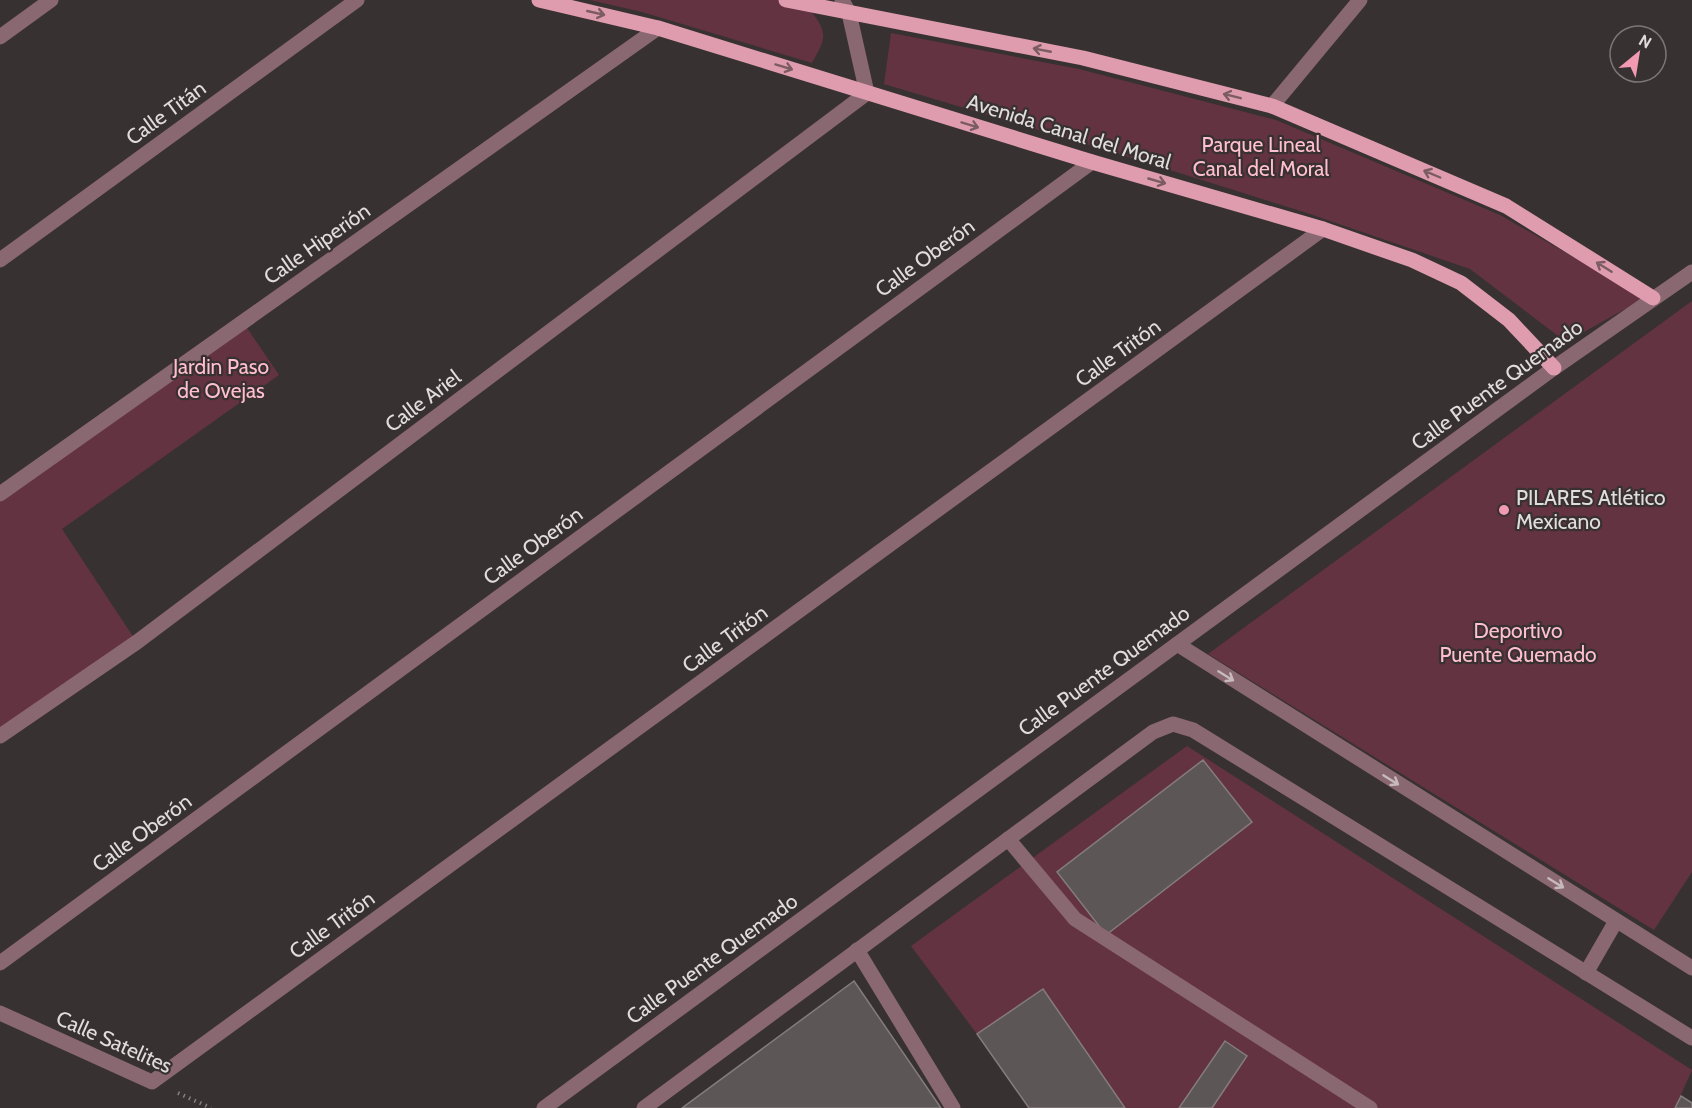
<svg xmlns="http://www.w3.org/2000/svg" width="1692" height="1108" font-family="Cabin,sans-serif">
  <style>
    .green { fill: #633341 }
    .building { fill: #5d5657; stroke: #847c7d; stroke-width: 1.5 }
    .lines { fill: none; stroke-linecap: round; stroke-linejoin: round }
    .path { stroke: #857f80; stroke-width: 4; stroke-dasharray: 1.5 4.5; stroke-linecap: butt }
    .minor { stroke: #8a6871; stroke-width: 15 }
    .major { stroke: #df9cae; stroke-width: 15 }
    .oneway { stroke: #7b5c64 }
    .oneway2 { stroke: #c7babd }
    .poi-dot { fill: #f19ab2; stroke: #383132; stroke-width: 2 }
    .labels { text-anchor: middle; stroke-width: 4.5; stroke-linejoin: round; paint-order: stroke }
    .street-label { font-size: 21px; fill: #e1ddde; stroke: #383132 }
    .park-label { font-size: 21px; fill: #ffbfcf; stroke: #383132 }
    .poi-label { font-size: 21px; fill: #e1ddde; stroke: #383132; text-anchor: start }
  </style>
  <rect width="100%" height="100%" fill="#383132"/>
  <g class="green">
    <path d="M590,0H793C803,2 806,7 813,14C830,35 823,42 812,63L642,12Z"/>
    <polygon points="891,33 1079,69 1276,120 1500,215 1645,298 1566,342 1470,269 1307,213 1109,151 884,84"/>
    <polygon points="1692,301 1692,872 1654,930 1208,654"/>
    <polygon points="245,325 279,375 62,529 134,638 0,736 0,498"/>
    <polygon points="1187,746 1692,1070 1675,1108 1029,1108 977,1034 911,946"/>
  </g>
  <g class="building">
    <polygon points="1203,760 1252,822 1106,935 1057,872"/>
    <polygon points="854,981 941,1108 682,1108"/>
    <polygon points="1043,989 1125,1108 1029,1108 977,1034"/>
    <polygon points="1225,1041 1247,1056 1212,1108 1179,1108"/>
    <polygon points="1681,1096 1692,1103 1692,1108 1675,1108"/>
  </g>
  <g class="lines">
    <polyline class="path" points="178,1093 211,1108"/>
    <g class="minor">
      <polyline points="0,37 51,0"/>
      <polyline points="1272,106 1360,0"/>
      <polyline points="0,260 357,0"/>
      <polyline points="0,494 658,28"/>
      <polyline points="1177,644 1692,968"/>
      <polyline points="0,736 137,642 867,93 849,13 842,0"/>
      <polyline points="1008,839 1075,919 1370,1108"/>
      <polyline points="857,950 953,1108"/>
      <polyline points="0,963 1092,162"/>
      <polyline points="1586,973 1616,921"/>
      <polyline points="0,1013 152,1082 1323,229"/>
      <polyline points="544,1108 1554,368 1692,272"/>
      <polyline points="644,1108 1153,732 1173,724 1193,730 1692,1038"/>
    </g>
    <g class="major">
      <polyline points="539,0 658,28 1092,162 1323,229 1412,260 1461,283 1509,320 1554,368"/>
      <polyline points="786,0 1083,58 1272,106 1506,206 1653,298"/>
    </g>
  </g>
  <defs><path id="oneway-shaft" d="M-6 0H5M1.5-3L5.5 0L1.5 3" fill="none" stroke-width="1.6" stroke-linecap="round" stroke-linejoin="round" transform="scale(1.5)"/></defs>
  <g class="oneway">
    <use href="#oneway-shaft" transform="translate(596 13) rotate(13)"/>
    <use href="#oneway-shaft" transform="translate(1042 50) rotate(-169)"/>
    <use href="#oneway-shaft" transform="translate(784 67) rotate(17)"/>
    <use href="#oneway-shaft" transform="translate(1232 96) rotate(-166)"/>
    <use href="#oneway-shaft" transform="translate(970 125) rotate(17)"/>
    <use href="#oneway-shaft" transform="translate(1432 174) rotate(-157)"/>
    <use href="#oneway-shaft" transform="translate(1157 181) rotate(16)"/>
    <use href="#oneway-shaft" transform="translate(1604 267) rotate(-148)"/>
  </g>
  <g class="oneway2">
    <use href="#oneway-shaft" transform="translate(1226 676) rotate(32)"/>
    <use href="#oneway-shaft" transform="translate(1391 780) rotate(32)"/>
    <use href="#oneway-shaft" transform="translate(1556 883) rotate(32)"/>
  </g>
  <circle class="poi-dot" cx="1504" cy="510" r="6"/>
  <g class="labels">
    <g class="street-label">
      <text transform="translate(166 113) rotate(-36)" y="7">Calle Titán</text>
      <text transform="translate(1069 132) rotate(17)" y="7">Avenida Canal del Moral</text>
      <text transform="translate(317 244) rotate(-35)" y="7">Calle Hiperión</text>
      <text transform="translate(925 258) rotate(-36)" y="7">Calle Oberón</text>
      <text transform="translate(1118 353) rotate(-36)" y="7">Calle Tritón</text>
      <text transform="translate(1497 385) rotate(-36)" y="7">Calle Puente Quemado</text>
      <text transform="translate(423 401) rotate(-37)" y="7">Calle Ariel</text>
      <text transform="translate(533 546) rotate(-36)" y="7">Calle Oberón</text>
      <text transform="translate(725 639) rotate(-36)" y="7">Calle Tritón</text>
      <text transform="translate(1104 671) rotate(-36)" y="7">Calle Puente Quemado</text>
      <text transform="translate(142 833) rotate(-36)" y="7">Calle Oberón</text>
      <text transform="translate(332 925) rotate(-36)" y="7">Calle Tritón</text>
      <text transform="translate(712 959) rotate(-36)" y="7">Calle Puente Quemado</text>
      <text transform="translate(114 1042) rotate(24)" y="7">Calle Satelites</text>
    </g>
    <g class="park-label">
      <text x="1261" y="152">Parque Lineal<tspan x="1261" dy="24">Canal del Moral</tspan></text>
      <text x="221" y="374">Jardin Paso<tspan x="221" dy="24">de Ovejas</tspan></text>
      <text x="1518" y="638">Deportivo<tspan x="1518" dy="24">Puente Quemado</tspan></text>
    </g>
    <g class="poi-label">
      <text x="1516" y="505">PILARES Atlético<tspan x="1516" dy="24">Mexicano</tspan></text>
    </g>
  </g>
  <g transform="translate(1638 54) rotate(30)"><circle r="28" fill="#383132" stroke="#7c7677" stroke-width="1.5"/>
  <path d="M0-4.5L10 22L0 15L-10 22Z" fill="#f19ab2"/>
  <text y="-9" font-size="16" font-weight="bold" text-anchor="middle" fill="#e1ddde">N</text>
  </g>
</svg>
